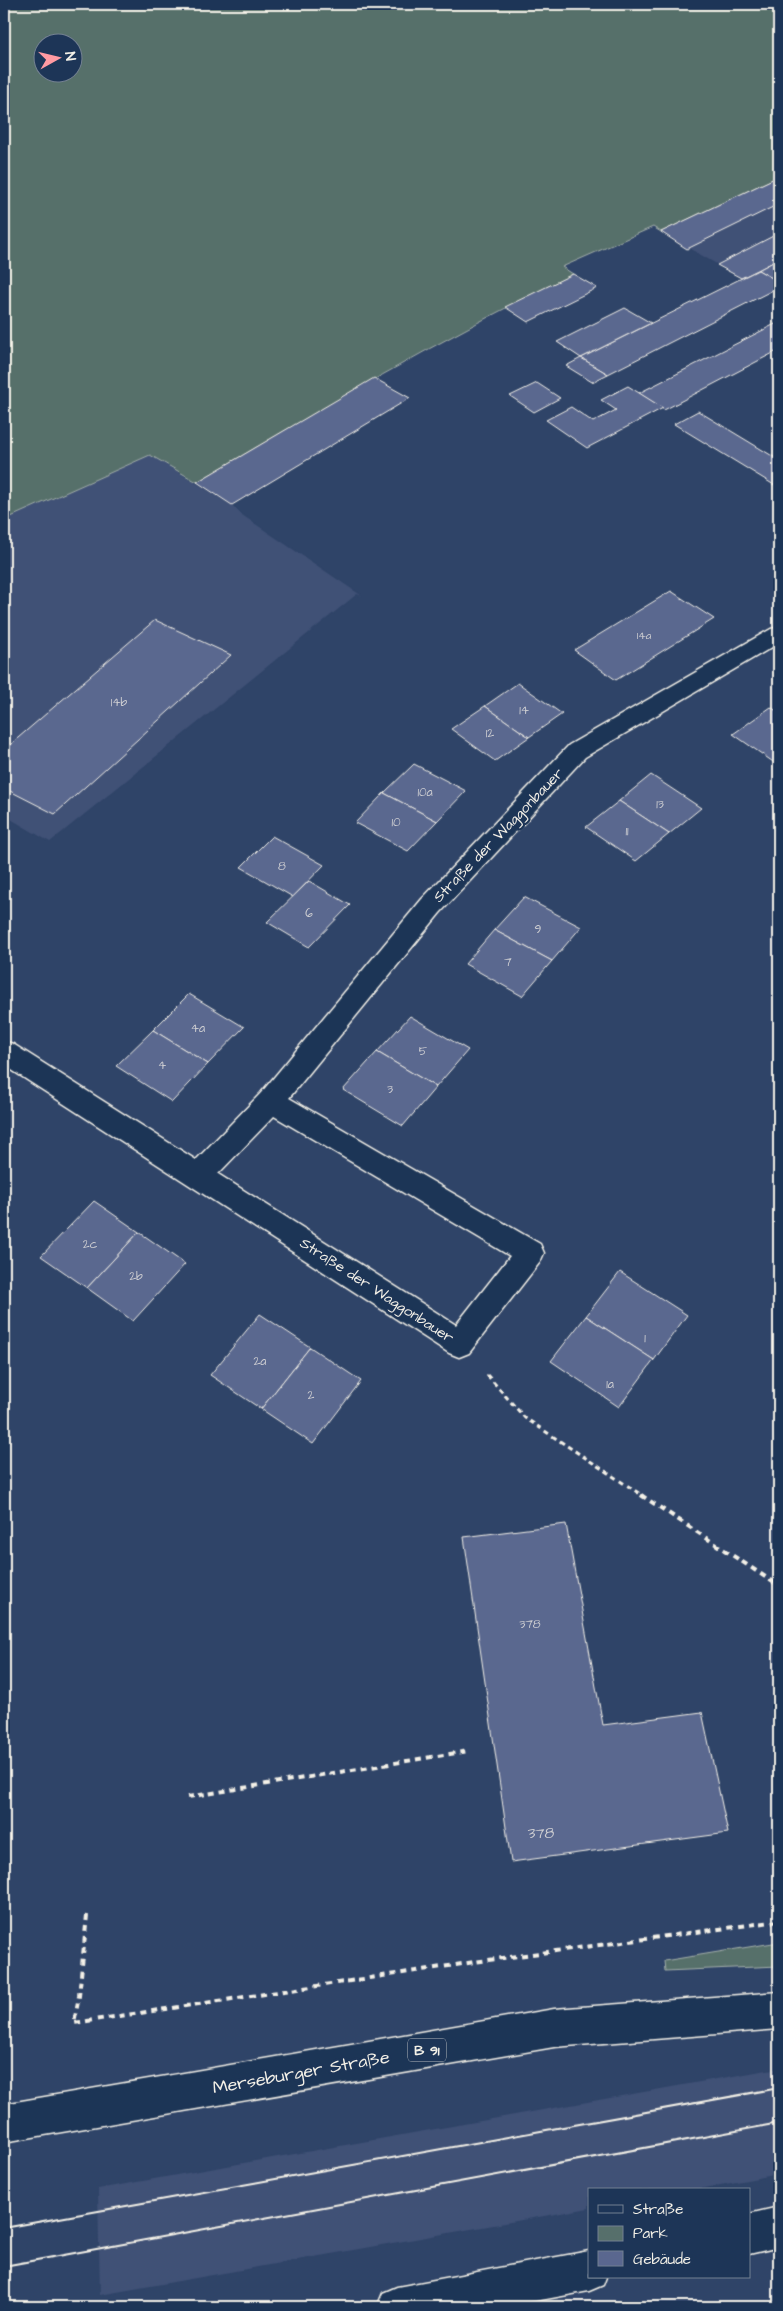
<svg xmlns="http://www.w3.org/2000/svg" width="783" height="2311" font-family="'Architects Daughter',sans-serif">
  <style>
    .built { fill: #405176 }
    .green { fill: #566f6b; stroke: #a5b0aa; fill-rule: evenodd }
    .building { fill: #5a678f; stroke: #f4f1e8 }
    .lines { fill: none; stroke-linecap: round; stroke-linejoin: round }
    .minor-casing { stroke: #f4f1e8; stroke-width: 3 }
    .primary-casing { stroke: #f4f1e8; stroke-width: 3 }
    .path-far1 { stroke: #f4f1e8; stroke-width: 3; stroke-dasharray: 5 4; stroke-linecap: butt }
    .path { stroke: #f4f1e8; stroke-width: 4; stroke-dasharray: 6 5; stroke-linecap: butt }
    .minor { fill: #1d3557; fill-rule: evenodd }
    .primary { fill: #1d3557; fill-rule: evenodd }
    .tram { stroke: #f4f1e8; stroke-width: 2 }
    .labels { text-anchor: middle; stroke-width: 4.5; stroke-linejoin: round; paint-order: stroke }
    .far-number-label { font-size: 11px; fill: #ceced2 }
    .number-label { font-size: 12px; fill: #ceced2 }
    .shield { fill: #1d3557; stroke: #b4b9bc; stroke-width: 1 }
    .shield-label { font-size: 14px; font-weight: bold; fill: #f4f1e8 }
    .street-label { font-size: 15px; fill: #f4f1e8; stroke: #1d3557 }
    .near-number-label { font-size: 15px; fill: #ceced2 }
    .near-street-label { font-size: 18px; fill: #f4f1e8; stroke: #1d3557 }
  </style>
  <rect width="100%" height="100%" fill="#2f4468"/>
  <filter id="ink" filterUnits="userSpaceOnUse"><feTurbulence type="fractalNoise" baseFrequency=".02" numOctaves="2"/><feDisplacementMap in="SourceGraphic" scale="10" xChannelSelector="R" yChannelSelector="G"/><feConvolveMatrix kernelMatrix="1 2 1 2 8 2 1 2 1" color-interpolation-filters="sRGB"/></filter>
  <g filter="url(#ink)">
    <g class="built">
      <polygon points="779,176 779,282 758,270 741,278 661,232"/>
      <polygon points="150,455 232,505 242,515 362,596 357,594 50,842 4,815 4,520"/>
      <polygon points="779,2068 779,2174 693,2190 589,2190 589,2208 100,2295 98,2189"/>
    </g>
    <g class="green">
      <path d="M4,4H779V176L661,232L653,227L562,267L573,274C444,337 320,410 197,482L150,455L4,520ZM42,42H72V72H42Z"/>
      <polygon points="779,1942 779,1966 665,1971 664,1961"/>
    </g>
    <g class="building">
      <polygon points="779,176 779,204 687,249 661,232"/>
      <polygon points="779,233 779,259 758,270 741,278 717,265"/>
      <polygon points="779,259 779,282 758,270"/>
      <polygon points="758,270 779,282 779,287 608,374 581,358"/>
      <polygon points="573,274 597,288 528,322 505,307"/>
      <polygon points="625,308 651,323 581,358 557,342"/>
      <polygon points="779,322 779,350 664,410 639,393"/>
      <polygon points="581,358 608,374 592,382 566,366"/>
      <polygon points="374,378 410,398 232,505 197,482"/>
      <polygon points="537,383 560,398 534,412 510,396"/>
      <polygon points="628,386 663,408 587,448 546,420 571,407 593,422 616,410 601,400"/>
      <polygon points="698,411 779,460 779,488 674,424"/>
      <polygon points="671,591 714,619 616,680 574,650"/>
      <polygon points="155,620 231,655 55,814 4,788 4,750"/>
      <polygon points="518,683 562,714 529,737 485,706"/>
      <polygon points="485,706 529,737 495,761 451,729"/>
      <polygon points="771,707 779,713 779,766 733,734"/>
      <polygon points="414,764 466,791 437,821 384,793"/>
      <polygon points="651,775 701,808 669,834 619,801"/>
      <polygon points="384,793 437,821 408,851 355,823"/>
      <polygon points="619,801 669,834 636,861 586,827"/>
      <polygon points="272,836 324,865 293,897 241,867"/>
      <polygon points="309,881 350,905 309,947 267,922"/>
      <polygon points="524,897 581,927 552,961 494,930"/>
      <polygon points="494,930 552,961 522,996 465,964"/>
      <polygon points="189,994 244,1027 208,1064 153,1030"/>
      <polygon points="410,1016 468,1050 436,1087 377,1052"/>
      <polygon points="153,1030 208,1064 172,1102 116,1066"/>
      <polygon points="377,1052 436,1087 403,1126 343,1090"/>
      <polygon points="94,1201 139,1232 87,1288 41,1256"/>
      <polygon points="139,1232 185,1264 133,1321 87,1288"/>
      <polygon points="620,1272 687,1315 654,1360 586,1316"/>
      <polygon points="260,1314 310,1347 261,1409 210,1375"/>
      <polygon points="586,1316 654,1360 619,1407 551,1361"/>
      <polygon points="310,1347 361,1381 313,1444 261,1409"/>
      <polygon points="566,1524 603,1725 702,1712 728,1833 511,1862 464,1537"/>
    </g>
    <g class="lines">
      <g class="minor-casing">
        <path id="minor" d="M779,627V643L585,757L440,913L289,1098L540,1244L544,1253L540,1262L469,1353L459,1357L449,1353L4,1065V1041L13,1044L196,1160L261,1093L422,899L569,745L771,629ZM274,1116L510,1256L456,1325L218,1174Z"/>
      </g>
      <g class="primary-casing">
        <g id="primary">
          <polygon points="779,1992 779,2029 554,2047 4,2142 4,2104 554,2009"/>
          <polygon points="779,2207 779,2247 749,2254 749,2214"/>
          <polygon points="589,2251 589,2277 606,2277 603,2285 589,2291 503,2307 377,2307 383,2293 397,2287"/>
        </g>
      </g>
      <polyline class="path-far1" points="487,1375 525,1418 643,1496"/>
      <g class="path">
        <polyline points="641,1495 779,1586"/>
        <polyline points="188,1797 468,1751"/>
        <polyline points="87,1915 79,1996 74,2023 488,1960 779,1921"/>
      </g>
      <use href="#minor" class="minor"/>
      <use href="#primary" class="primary"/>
      <g class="tram">
        <polyline points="4,2228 779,2088"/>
        <polyline points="4,2266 779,2123"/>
      </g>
    </g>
  </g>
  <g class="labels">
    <g class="far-number-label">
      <text x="644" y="639">14a</text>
    </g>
    <g class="number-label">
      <text x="119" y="706">14b</text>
      <text x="524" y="714">14</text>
      <text x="490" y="737">12</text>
      <text x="425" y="796">10a</text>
      <text x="660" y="808">13</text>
      <text x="396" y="826">10</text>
      <text x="627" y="835">11</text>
      <text x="282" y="870">8</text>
      <text x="309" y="917">6</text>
      <text x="538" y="933">9</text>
      <text x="508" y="966">7</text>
      <text x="198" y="1032">4a</text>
      <text x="423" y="1055">5</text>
      <text x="162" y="1069">4</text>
      <text x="390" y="1093">3</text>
      <text x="90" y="1248">2c</text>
      <text x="136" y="1280">2b</text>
      <text x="645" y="1342">1</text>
      <text x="260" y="1365">2a</text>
      <text x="610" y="1388">1a</text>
      <text x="311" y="1399">2</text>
      <text x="530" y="1628">378</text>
    </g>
    <rect class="shield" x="408" y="2038.5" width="38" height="23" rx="4"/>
    <g class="shield-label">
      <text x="427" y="2055">B 91</text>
    </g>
    <g class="street-label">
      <text transform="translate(498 835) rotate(-46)" y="5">Straße der Waggonbauer</text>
      <text transform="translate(377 1290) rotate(33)" y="5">Straße der Waggonbauer</text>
    </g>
    <g class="near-number-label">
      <text x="541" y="1838">378</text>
    </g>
    <g class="near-street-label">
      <text transform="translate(301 2072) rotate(-10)" y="6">Merseburger Straße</text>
    </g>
  </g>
  <rect width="783" height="2311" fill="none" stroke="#1d3557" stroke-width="20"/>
  <rect x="10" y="10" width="763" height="2291" fill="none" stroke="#f4f1e8" stroke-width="2" filter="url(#ink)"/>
  <rect x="588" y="2188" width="162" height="90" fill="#1d3557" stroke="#738091"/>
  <rect x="598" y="2205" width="25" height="8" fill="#1d3557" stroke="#738091"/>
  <text x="633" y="2214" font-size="15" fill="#f4f1e8">Straße</text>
  <rect x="598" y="2226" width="25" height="15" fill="#566f6b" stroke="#738091"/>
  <text x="633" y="2238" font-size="15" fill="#f4f1e8">Park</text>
  <rect x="598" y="2251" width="25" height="15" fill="#5a678f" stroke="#738091"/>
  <text x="633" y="2264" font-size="15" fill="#f4f1e8">Gebäude</text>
  <g transform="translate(58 58) rotate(82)"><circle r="24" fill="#1d3557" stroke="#738091"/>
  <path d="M0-4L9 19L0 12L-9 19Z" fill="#ff9aa2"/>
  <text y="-8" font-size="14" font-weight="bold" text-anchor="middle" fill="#f4f1e8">N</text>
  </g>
</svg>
